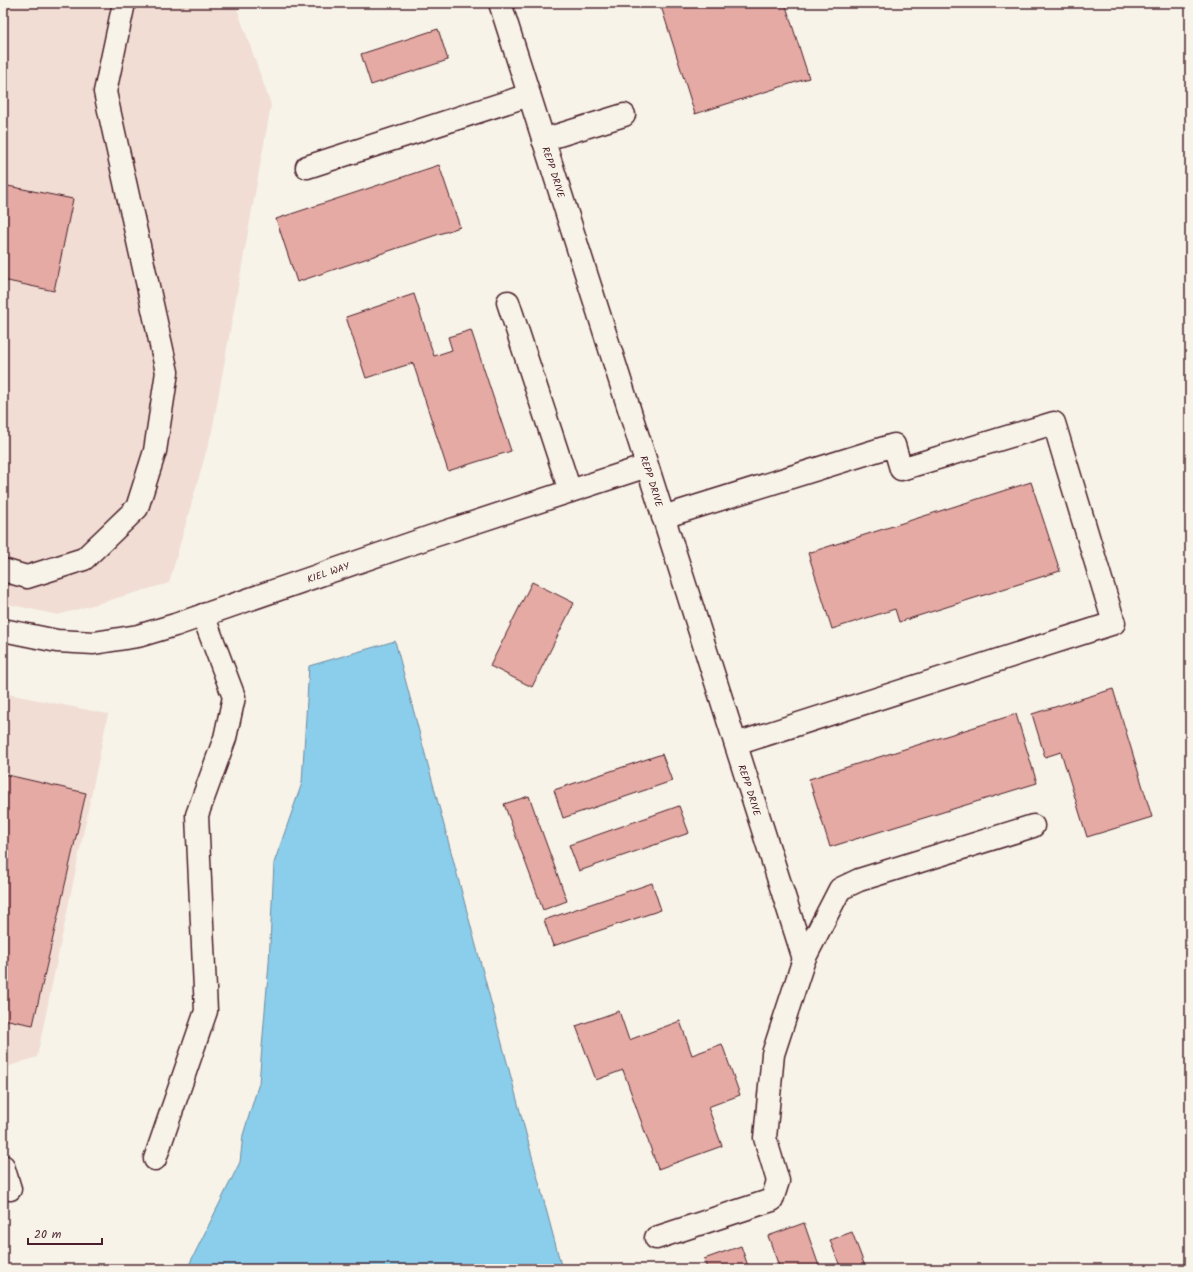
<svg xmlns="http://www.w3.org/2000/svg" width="1193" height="1272" font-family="Kalam,sans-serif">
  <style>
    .built { fill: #f1ddd3 }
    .water { fill: #8aceeb; stroke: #70889e }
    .building { fill: #e4aaa3; stroke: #4a1f2b }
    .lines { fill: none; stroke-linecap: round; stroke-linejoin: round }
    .minor-casing { stroke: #4a1f2b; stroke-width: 25 }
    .minor { stroke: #f7f3e8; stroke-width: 22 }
    .labels { text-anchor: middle; stroke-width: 3; stroke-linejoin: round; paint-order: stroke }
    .street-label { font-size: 10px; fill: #4a1f2b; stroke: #f7f3e8 }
  </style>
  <rect width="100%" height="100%" fill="#f7f3e8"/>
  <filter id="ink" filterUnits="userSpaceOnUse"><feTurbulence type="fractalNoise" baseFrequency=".025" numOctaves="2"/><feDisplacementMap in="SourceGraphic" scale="8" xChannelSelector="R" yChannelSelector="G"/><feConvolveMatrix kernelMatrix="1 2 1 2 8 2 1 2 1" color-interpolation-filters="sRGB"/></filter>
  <g filter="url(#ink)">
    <g class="built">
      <polygon points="3,3 235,3 271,105 212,431 169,583 58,615 3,603"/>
      <polygon points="3,693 108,714 37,1057 3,1068"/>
    </g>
    <polygon class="water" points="395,641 562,1269 187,1269 240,1162 243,1135 259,1083 269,963 274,863 302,783 309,666"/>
    <g class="building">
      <polygon points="3,3 9,3 3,30"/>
      <polygon points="660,3 785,3 809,78 695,114"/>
      <polygon points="438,29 448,60 371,85 361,54"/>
      <polygon points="439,165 460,227 297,282 276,219"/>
      <polygon points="3,185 73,199 54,291 3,280"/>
      <polygon points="414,294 434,356 452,350 448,337 471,330 511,451 448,471 413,363 366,378 346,317"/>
      <polygon points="1031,482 1060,571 899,622 895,609 832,629 808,553"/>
      <polygon points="532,582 574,603 532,687 490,666"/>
      <polygon points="1113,689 1152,817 1087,837 1061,752 1045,757 1032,714"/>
      <polygon points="1016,714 1037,783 830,847 809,779"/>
      <polygon points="662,754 672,781 563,818 554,790"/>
      <polygon points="3,774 86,793 33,1025 3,1019"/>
      <polygon points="529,796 567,901 543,910 504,804"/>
      <polygon points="679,806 689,833 579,871 569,845"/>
      <polygon points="652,883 661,910 553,946 544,920"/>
      <polygon points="619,1011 629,1040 680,1021 692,1055 722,1044 740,1095 708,1107 722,1146 658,1169 623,1070 596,1080 576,1026"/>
      <polygon points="804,1223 820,1269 780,1269 768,1236"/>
      <polygon points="852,1232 866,1269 841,1269 830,1240"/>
      <polygon points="741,1246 749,1269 707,1269 704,1259"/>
    </g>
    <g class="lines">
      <g class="minor-casing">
        <g id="minor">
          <polyline points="500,3 804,959"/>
          <polyline points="543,140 624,115"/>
          <polyline points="307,167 529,95"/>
          <polyline points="508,302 570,491"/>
          <polyline points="663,517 894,445 901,469 1054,423 1114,623 736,744"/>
          <polyline points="3,570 27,577 84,559 137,508 155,451 167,372 105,92 124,3"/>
          <polyline points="3,630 57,641 94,643 138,636 175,625 433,536 647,466"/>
          <polyline points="155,1159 206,1011 197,815 225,738 234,697 203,615"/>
          <polyline points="3,1166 10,1189"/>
          <polyline points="656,1238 772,1200 778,1181 765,1138 773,1054 804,959 840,889 859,880 1033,826"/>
        </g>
      </g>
      <use href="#minor" class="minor"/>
    </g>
  </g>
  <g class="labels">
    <g class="street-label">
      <text transform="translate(554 172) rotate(72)" y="4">REPP DRIVE</text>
      <text transform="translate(652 481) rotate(72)" y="4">REPP DRIVE</text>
      <text transform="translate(328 572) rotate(-19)" y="4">KIEL WAY</text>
      <text transform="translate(750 790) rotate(72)" y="4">REPP DRIVE</text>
    </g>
  </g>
  <rect width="1193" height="1272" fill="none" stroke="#f7f3e8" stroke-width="16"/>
  <rect x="8" y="8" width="1177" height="1256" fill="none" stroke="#4a1f2b" stroke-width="1.5" filter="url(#ink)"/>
  <path d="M28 1238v6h74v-6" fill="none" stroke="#4a1f2b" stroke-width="2"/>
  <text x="34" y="1238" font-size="12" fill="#4a1f2b" stroke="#f7f3e8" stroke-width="3" paint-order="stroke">20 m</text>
</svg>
